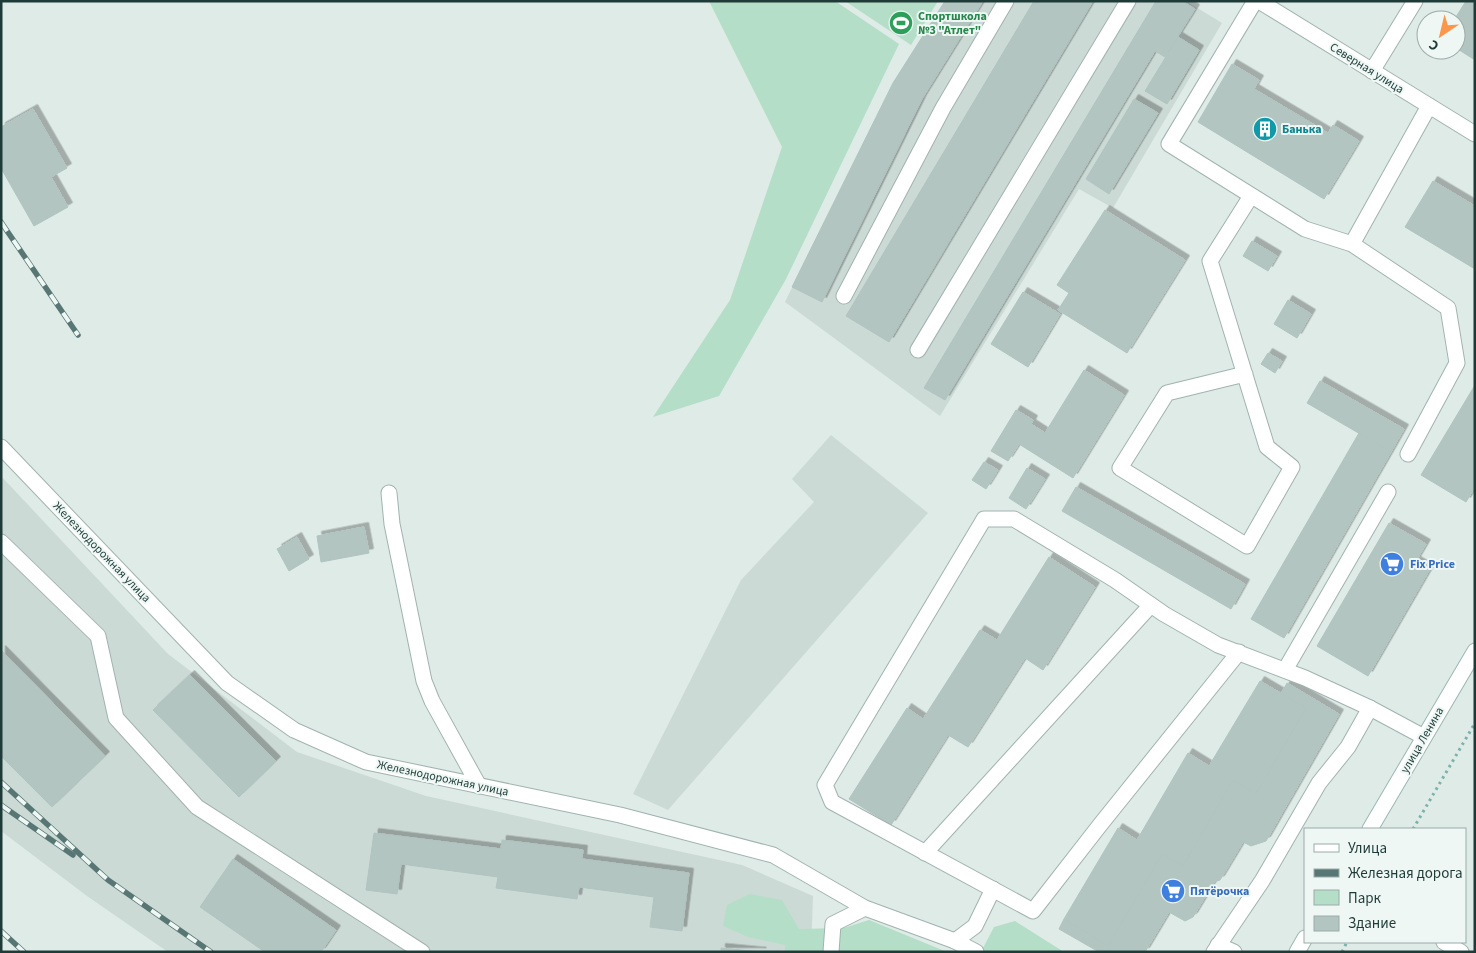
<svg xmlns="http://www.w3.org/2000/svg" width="1476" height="953" font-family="'Source Sans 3',sans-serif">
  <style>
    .built { fill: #ccdad6 }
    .green { fill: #b4dec7 }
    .building { fill: #b3c5c1; stroke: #b0c4c0; filter: url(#shadow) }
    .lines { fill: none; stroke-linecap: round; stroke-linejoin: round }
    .lane-casing { stroke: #a1b3af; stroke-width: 17 }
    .street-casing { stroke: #a1b3af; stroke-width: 17 }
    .secondary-casing { stroke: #9cb7b2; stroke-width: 17 }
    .path { stroke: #7cb1aa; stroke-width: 3; stroke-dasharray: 2.5 4; stroke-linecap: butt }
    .lane { stroke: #fff; stroke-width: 15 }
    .street { stroke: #fff; stroke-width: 15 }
    .secondary { stroke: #fff; stroke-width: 15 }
    .rail-casing { stroke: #587774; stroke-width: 5.5 }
    .rail { stroke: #eef7f4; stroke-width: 4; stroke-dasharray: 11; stroke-linecap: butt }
    .labels { text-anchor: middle; stroke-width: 4; stroke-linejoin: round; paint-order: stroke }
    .leisure-label { font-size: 12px; font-weight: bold; fill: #27864d; stroke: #eef7f4; text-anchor: start }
    .street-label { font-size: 12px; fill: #1e3b38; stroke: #eef7f4 }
    .culture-label { font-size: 12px; font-weight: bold; fill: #0d838f; stroke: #eef7f4; text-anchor: start }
    .shop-label { font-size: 12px; font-weight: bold; fill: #366cbe; stroke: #eef7f4; text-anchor: start }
  </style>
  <defs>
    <filter id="shadow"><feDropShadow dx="4.5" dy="-4.5" stdDeviation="0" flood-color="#0004"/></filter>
  </defs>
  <rect width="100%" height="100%" fill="#deebe7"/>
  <g class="built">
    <polygon points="945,1 1186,1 1222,23 1113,208 1079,189 940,416 785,302 893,83"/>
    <polygon points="831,435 928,513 668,810 633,794 741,580 814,502 792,479"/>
    <polygon points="1,476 168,654 297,752 426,796 742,865 813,896 811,952 168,952 87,896 1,831"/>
  </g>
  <g class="green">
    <polygon points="709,1 835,1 899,44 786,279 719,396 653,417 730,300 782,147"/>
    <polygon points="845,1 938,1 911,45"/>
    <polygon points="750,894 782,900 799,929 844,928 869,920 947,952 785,952 785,945 748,937 723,926 727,905"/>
    <polygon points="1015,921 1064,952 981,952 994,927"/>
  </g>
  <g class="building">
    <polygon points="945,1 983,1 922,99 822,302 792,287 893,83"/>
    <polygon points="1034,1 1093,1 889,342 846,316"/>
    <polygon points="1156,1 1182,1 1195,9 1165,57 1155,51 945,400 924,388"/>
    <polygon points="1466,1 1475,1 1475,60 1456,48 1456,20 1454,20"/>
    <polygon points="1178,37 1199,50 1167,104 1145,91"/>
    <polygon points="1232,64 1259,80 1254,89 1328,133 1333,125 1359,141 1324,199 1198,122"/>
    <polygon points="1134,99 1158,113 1109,194 1086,179"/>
    <polygon points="33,109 67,168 51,177 68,207 34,226 1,168 1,127"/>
    <polygon points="1433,181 1475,206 1475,269 1405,227"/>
    <polygon points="1105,210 1185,260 1127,353 1058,310 1069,293 1057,285"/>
    <polygon points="1252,241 1277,256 1268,271 1243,256"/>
    <polygon points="1023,292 1060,314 1028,367 991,344"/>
    <polygon points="1288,300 1311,314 1297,338 1274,324"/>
    <polygon points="1268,353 1282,361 1275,373 1261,364"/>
    <polygon points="1084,370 1124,395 1073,478 1019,444 1008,461 991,451 1016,410 1033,420 1031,424 1045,433"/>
    <polygon points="1320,381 1404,429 1391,452 1307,403"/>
    <polygon points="1475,385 1475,487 1466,502 1421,475"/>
    <polygon points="1359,433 1391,452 1284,638 1251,619"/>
    <polygon points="984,462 998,470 986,489 972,480"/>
    <polygon points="1027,468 1045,479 1026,509 1009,498"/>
    <polygon points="1076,487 1245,584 1231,609 1062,511"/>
    <polygon points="1389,523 1426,544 1416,561 1430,569 1368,676 1317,646"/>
    <polygon points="364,527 369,553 321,562 317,536"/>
    <polygon points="297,537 309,559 289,571 277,549"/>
    <polygon points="1049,557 1095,587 1043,670 1025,658 968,747 948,735 891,825 849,799 907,708 923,719 980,630 997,640"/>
    <polygon points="1,650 105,756 52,807 1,756"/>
    <polygon points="190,675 276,761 239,797 153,710"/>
    <polygon points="1260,681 1306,708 1256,794 1233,780 1183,866 1162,854 1108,946 1064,919 1118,828 1137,840 1188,753 1209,766"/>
    <polygon points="1287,683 1339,714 1266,841 1251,846 1243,842 1220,880 1214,882 1193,917 1185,921 1169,912 1145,952 1099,952 1059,929 1064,919 1108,946 1162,854 1183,866 1233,780 1256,794 1306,708 1281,694"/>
    <polygon points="374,833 501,849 502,840 583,850 582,859 689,873 682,931 650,927 654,897 579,887 577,899 496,888 498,877 401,864 397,894 366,890"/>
    <polygon points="233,859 336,930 321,952 265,952 200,907"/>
    <polygon points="721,948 762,952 721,952"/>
  </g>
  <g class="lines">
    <g class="lane-casing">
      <g id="lane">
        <polyline points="1255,1 1169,144 1305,229 1352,244 1448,308 1457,363 1408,454"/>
        <polyline points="1372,71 1415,1"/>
        <polyline points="1352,244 1429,106"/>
        <polyline points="844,296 943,108 1006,1"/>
        <polyline points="918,350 1128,1"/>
        <polyline points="1245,374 1167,393 1120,468 1247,546 1292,467 1267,447 1210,261 1251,196"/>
        <polyline points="1,447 227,683 294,730 366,762 620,815 773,855 865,908 955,941 976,952"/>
        <polyline points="389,493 392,524 424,681 432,701 479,786"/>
        <polyline points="1,542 98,636 116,718 197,807 422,952"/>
        <polyline points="1239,652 1100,825 1033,911 832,802 825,785 984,519 1014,519 1115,580 1164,614 1218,645 1305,678 1370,708 1424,737"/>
        <polyline points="1285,670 1388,492"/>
        <polyline points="925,853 1151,605"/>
        <polyline points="955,941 975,926 993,889"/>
        <polyline points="1444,942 1461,952"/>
        <polyline points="1218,945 1234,952"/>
        <polyline points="831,952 833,924 865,908"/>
        <polyline points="1214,952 1262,881 1319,783 1348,747 1370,708"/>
      </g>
    </g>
    <g class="street-casing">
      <polyline id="street" points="1259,1 1475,134"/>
    </g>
    <g class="secondary-casing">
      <g id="secondary">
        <polyline points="1370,829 1475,651"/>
        <polyline points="1297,952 1305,938"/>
      </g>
    </g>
    <g class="path">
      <polyline points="1413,829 1475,723"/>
      <polyline points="1342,952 1347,942"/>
    </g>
    <use href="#lane" class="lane"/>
    <use href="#street" class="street"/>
    <use href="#secondary" class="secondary"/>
    <g class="rail-casing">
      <g id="rail">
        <polyline points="1,222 78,335"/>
        <polyline points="1,782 108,880 211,952"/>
        <polyline points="1,805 73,855"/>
        <polyline points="1,931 24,952"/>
      </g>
    </g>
    <use href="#rail" class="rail"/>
  </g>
  <defs>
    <g id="stadium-disc" transform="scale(1.25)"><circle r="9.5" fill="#2e9e5b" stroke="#eef7f4"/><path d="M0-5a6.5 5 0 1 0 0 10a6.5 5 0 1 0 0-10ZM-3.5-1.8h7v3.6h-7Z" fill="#fff"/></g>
    <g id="building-disc" transform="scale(1.25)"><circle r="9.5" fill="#0f9aa8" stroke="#eef7f4"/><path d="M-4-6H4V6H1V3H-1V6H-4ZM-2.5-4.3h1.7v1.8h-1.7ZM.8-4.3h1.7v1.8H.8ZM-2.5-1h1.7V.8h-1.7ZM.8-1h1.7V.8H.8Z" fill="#fff"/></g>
    <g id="supermarket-disc" transform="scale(1.25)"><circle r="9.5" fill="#3f7fe0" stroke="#eef7f4"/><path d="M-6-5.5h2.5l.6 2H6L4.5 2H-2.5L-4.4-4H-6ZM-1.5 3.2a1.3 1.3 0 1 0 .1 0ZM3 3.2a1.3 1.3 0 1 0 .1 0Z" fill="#fff"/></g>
  </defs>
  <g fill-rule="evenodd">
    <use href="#stadium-disc" x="901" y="23"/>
    <use href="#building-disc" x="1265" y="129"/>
    <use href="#supermarket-disc" x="1392" y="564"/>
    <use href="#supermarket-disc" x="1173" y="891"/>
  </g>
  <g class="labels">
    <g class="leisure-label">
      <text x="918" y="20">Спортшкола<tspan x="918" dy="14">№3 "Атлет"</tspan></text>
    </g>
    <g class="street-label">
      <text transform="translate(1367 68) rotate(32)" y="4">Северная улица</text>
      <text transform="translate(102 552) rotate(46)" y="4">Железнодорожная улица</text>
      <text transform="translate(1422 740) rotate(-60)" y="4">улица Ленина</text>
      <text transform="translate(443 778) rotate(12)" y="4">Железнодорожная улица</text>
    </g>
    <g class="culture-label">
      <text x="1282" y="133">Банька</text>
    </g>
    <g class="shop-label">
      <text x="1410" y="568">Fix Price</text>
      <text x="1190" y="895">Пятёрочка</text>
    </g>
  </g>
  <rect width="1476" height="953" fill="none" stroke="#1e3b38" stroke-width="5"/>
  <rect x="1304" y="828" width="162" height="115" fill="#eef7f4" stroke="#9baca9"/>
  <rect x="1314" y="844" width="25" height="8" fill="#ffffff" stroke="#9baca9"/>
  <text x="1348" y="853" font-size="15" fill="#1e3b38">Улица</text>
  <rect x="1314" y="869" width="25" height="8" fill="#587774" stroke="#9baca9"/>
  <text x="1348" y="878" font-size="15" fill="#1e3b38">Железная дорога</text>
  <rect x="1314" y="890" width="25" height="15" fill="#b4dec7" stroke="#9baca9"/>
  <text x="1348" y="903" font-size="15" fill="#1e3b38">Парк</text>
  <rect x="1314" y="916" width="25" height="15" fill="#b3c5c1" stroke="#9baca9"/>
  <text x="1348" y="928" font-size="15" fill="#1e3b38">Здание</text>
  <g transform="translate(1441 35) rotate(215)"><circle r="24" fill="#eef7f4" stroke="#9baca9"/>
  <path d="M0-4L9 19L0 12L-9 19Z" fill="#fc964a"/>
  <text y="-8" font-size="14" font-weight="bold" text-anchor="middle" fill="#1e3b38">С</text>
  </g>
</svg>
